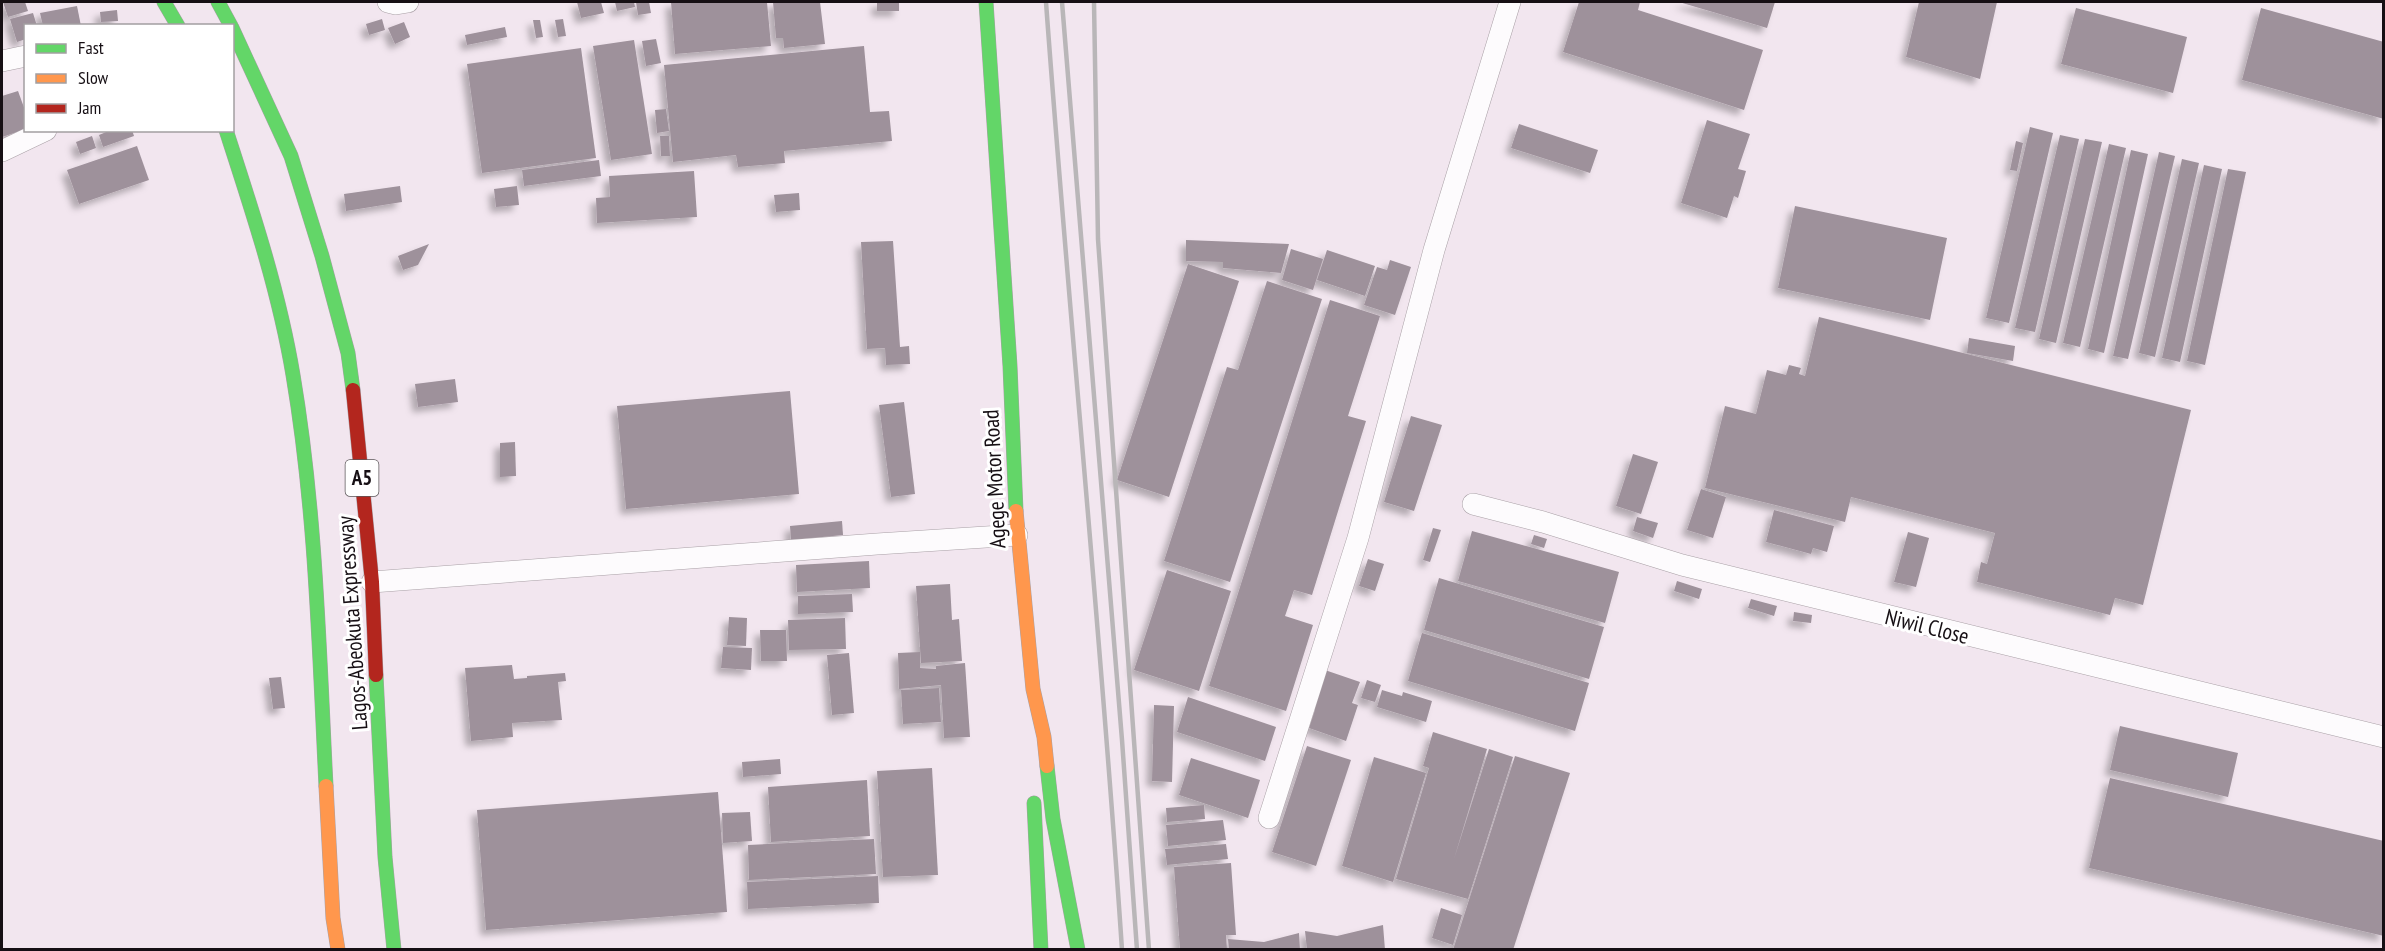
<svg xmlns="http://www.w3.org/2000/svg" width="2385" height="951" font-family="'PT Sans Narrow',sans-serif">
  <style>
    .building { fill: #9e919b; filter: url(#shadow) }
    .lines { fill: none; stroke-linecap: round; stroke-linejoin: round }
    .street-casing { stroke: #a9a0a6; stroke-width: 22 }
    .fast-casing { stroke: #a9a0a6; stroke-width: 15 }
    .slow-casing { stroke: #a9a0a6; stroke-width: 15 }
    .jam-casing { stroke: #a9a0a6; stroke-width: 15 }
    .street { stroke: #fdfbfd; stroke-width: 21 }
    .fast { stroke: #63d668; stroke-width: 14 }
    .slow { stroke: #ff974d; stroke-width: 14 }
    .jam { stroke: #b3261e; stroke-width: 14 }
    .rail { stroke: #b9b6b8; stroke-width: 4.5 }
    .labels { text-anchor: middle; stroke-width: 6; stroke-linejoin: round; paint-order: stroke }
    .shield { fill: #fff; stroke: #5c575a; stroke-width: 1.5 }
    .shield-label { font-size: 21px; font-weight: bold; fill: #160f14 }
    .street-label { font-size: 22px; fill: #160f14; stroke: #fff }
  </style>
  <defs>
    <filter id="shadow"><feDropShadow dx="-5.5" dy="5.5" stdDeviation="3" flood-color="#0004"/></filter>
  </defs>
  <rect width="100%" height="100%" fill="#f2e6ef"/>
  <g class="building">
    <polygon points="3,2 25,2 28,11 8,17"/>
    <polygon points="577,2 601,2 604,13 581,18"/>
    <polygon points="615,2 634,2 635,7 617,11"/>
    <polygon points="636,2 649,2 651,13 638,15"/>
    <polygon points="671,2 767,2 771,46 675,54"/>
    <polygon points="773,2 820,2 825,44 784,48 783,38 776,38"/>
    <rect x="877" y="2" width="22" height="9"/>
    <polygon points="1579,2 1640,2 1638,10 1763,50 1744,110 1563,52"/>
    <polygon points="1679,2 1775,2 1767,28"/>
    <polygon points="1919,2 1997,2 1980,79 1906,57"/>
    <polygon points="77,6 81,26 43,26 40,13"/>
    <polygon points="2076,8 2187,37 2173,93 2061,64"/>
    <polygon points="2261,8 2384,42 2384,119 2242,80"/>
    <polygon points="117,10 118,21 101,22 100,12"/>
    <polygon points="33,13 37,26 26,26 26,39 17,42 10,19"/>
    <polygon points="382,19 385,30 369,35 366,24"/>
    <polygon points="563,19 566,36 558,37 555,20"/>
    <polygon points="533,20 540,20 543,37 536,38"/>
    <polygon points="404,22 410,37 395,44 388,28"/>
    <polygon points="505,27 507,37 467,45 465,35"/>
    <polygon points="656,39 661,63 646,66 642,41"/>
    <polygon points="634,40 652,154 611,160 593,46"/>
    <polygon points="864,46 870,112 889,111 892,141 784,151 785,163 738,167 736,155 673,162 664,65"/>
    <polygon points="581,48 596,158 482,173 467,64"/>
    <polygon points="18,91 26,113 26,129 2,137 2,96"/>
    <polygon points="666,109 669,131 657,133 655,110"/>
    <polygon points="1707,120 1750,134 1738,169 1746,171 1738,198 1734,196 1727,218 1681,203"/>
    <polygon points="1519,124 1598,150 1590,173 1511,148"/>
    <polygon points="2030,127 2053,133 2009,323 1986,318"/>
    <polygon points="111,130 132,130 134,136 103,147 99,135"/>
    <polygon points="2060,135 2079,139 2035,332 2015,328"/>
    <polygon points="92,136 96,148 80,154 76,142"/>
    <polygon points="660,136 669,136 670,156 661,156"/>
    <polygon points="2085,139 2102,142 2056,343 2039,339"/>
    <polygon points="2016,141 2023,143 2017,171 2010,170"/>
    <polygon points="2109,144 2126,148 2080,347 2063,343"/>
    <polygon points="137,146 149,180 79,204 67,170"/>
    <polygon points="2131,150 2148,154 2104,353 2088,349"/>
    <polygon points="2159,152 2175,156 2128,359 2113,356"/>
    <polygon points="2182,159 2199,163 2155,357 2139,353"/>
    <polygon points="599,160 601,176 524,186 522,170"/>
    <polygon points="2204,165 2222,169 2180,362 2162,358"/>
    <polygon points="2228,169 2246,172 2205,365 2187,361"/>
    <polygon points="694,171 697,217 597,223 596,198 610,197 609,176"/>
    <polygon points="400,186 402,202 346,211 344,194"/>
    <polygon points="517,186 519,205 496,207 494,189"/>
    <polygon points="799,193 800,210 776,212 774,195"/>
    <polygon points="1795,206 1947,238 1930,320 1778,288"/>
    <polygon points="1186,240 1289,244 1281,273 1223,268 1223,262 1186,261"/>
    <polygon points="893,241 900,347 909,346 910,364 886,365 885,348 867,349 861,242"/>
    <polygon points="429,244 418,265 403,270 398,256"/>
    <polygon points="1291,249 1323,259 1313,290 1282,280"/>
    <polygon points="1327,250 1375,266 1365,296 1317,280"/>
    <polygon points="1390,260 1411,267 1395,315 1364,305 1377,267 1387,270"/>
    <polygon points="1188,264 1239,281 1169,497 1117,480"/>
    <polygon points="1267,281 1322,299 1230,582 1164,561 1227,367 1238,370"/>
    <polygon points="1330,300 1380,316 1348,416 1366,421 1312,595 1294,590 1285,616 1313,625 1286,711 1209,686"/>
    <polygon points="1819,317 2191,410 2143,605 2115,598 2110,615 1977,582 1981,562 1987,564 1995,533 1851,497 1845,522 1705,488 1725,406 1756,414 1767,370 1786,375 1789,365 1801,368 1799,374 1805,376"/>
    <polygon points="1969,338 2015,346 2013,361 1967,353"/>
    <polygon points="455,379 458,402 418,407 415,384"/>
    <polygon points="790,391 799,494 626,509 617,406"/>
    <polygon points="904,402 915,494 891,497 879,405"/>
    <polygon points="1411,416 1442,425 1414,511 1384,502"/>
    <polygon points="515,442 516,476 500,477 500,443"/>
    <polygon points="1633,454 1658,462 1641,514 1616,506"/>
    <polygon points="1701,489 1726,497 1713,538 1687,530"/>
    <polygon points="1774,510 1834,526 1827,552 1813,548 1811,554 1766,542"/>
    <polygon points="1637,517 1658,523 1653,538 1633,531"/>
    <polygon points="842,521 843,535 791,540 790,526"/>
    <polygon points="1433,528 1441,530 1430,562 1423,560"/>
    <polygon points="1472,531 1619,572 1605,623 1458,581"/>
    <polygon points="1908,532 1929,538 1916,587 1894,582"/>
    <polygon points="1534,535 1547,539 1544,548 1531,544"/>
    <polygon points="1368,559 1384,564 1375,591 1359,586"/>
    <polygon points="869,561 870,588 797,592 796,565"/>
    <polygon points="1167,570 1231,591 1199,691 1134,670"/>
    <polygon points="1439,578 1604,627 1589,679 1424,630"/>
    <polygon points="1677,581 1702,589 1699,599 1674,591"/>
    <polygon points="950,584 952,620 959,619 962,661 921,663 916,586"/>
    <polygon points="852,594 853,612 798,614 798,596"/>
    <polygon points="1751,599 1777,606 1774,616 1748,608"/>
    <polygon points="1794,612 1812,615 1811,623 1793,621"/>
    <polygon points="729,617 747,618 746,646 727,645"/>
    <polygon points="845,618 846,649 789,650 788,620"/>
    <polygon points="760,630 786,630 787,661 761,661"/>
    <polygon points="1422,633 1589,683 1575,731 1408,681"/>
    <polygon points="723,647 752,648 751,670 721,668"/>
    <polygon points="920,652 920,668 936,669 936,666 965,663 970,737 944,738 941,685 899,689 898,653"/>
    <polygon points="849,653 854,713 832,715 827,655"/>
    <polygon points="512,665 514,679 527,678 527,676 565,673 566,681 558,682 562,720 512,723 513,737 471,741 465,668"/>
    <polygon points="1319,668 1360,682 1352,703 1358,705 1346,741 1309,728 1315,710 1306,707"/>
    <polygon points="281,677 285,708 273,709 269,678"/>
    <polygon points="1367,680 1381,685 1375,702 1361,698"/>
    <polygon points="939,688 941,722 903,724 901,690"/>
    <polygon points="1382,690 1402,696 1403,692 1432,701 1426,722 1377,707"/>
    <polygon points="1188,697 1276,727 1265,761 1177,732"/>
    <polygon points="1154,705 1174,706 1172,782 1152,781"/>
    <polygon points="2120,726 2238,753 2228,797 2110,770"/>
    <polygon points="1433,732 1487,749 1454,859 1489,749 1513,757 1468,899 1396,879 1429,768 1423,766"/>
    <polygon points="1307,746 1351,760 1316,866 1272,852"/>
    <polygon points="1515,756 1570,773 1513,950 1453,950"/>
    <polygon points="1374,757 1426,773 1393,882 1342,866"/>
    <polygon points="1191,758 1260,780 1248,818 1179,795"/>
    <polygon points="780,759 781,774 743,777 742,762"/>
    <polygon points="932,768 938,875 883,877 877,771"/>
    <polygon points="2110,778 2384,841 2384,936 2089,868"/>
    <polygon points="867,780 870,836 771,842 768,787"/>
    <polygon points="718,792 727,912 486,930 477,810"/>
    <polygon points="1204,805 1205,819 1167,822 1166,808"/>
    <polygon points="750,812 752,841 723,843 722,813"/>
    <polygon points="1223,820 1226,840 1168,846 1166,825"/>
    <polygon points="874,839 876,874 749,880 748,845"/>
    <polygon points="1226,844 1228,859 1167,865 1165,849"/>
    <polygon points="1231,863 1236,935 1226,935 1227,950 1180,950 1174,867"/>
    <polygon points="878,876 879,903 748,909 747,882"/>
    <polygon points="1441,908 1462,915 1453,945 1432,938"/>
    <polygon points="1383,925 1385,950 1307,950 1305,931 1337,936"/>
    <polygon points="1299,933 1300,950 1229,950 1228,939 1264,942"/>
  </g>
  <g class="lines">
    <g class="street-casing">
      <g id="street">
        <polyline points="388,2 396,4 408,2"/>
        <polyline points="2,61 26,56"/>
        <polyline points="2,151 46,130"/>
        <polyline points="1473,504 1543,522 1682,565 2384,737"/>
        <polyline points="372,582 877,544 1017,535"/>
        <polyline points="1269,818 1358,538 1434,250 1510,2"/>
      </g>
    </g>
    <g class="fast-casing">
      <g id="fast">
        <polyline points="164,2 178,26"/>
        <polyline points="218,2 231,26"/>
        <polyline points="986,2 1010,366 1016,511"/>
        <polyline points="232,28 291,156 322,256 348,353 353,390"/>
        <path d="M226,130C252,210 279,291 293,375C316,511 319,648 326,786"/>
        <polyline points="376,675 385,857 394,950"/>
        <polyline points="1047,766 1053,819 1078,950"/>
        <polyline points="1034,803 1041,950"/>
      </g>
    </g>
    <g class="slow-casing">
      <g id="slow">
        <polyline points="1016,511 1033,689 1044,737 1047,766"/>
        <polyline points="326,786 333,918 338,950"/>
      </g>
    </g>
    <g class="jam-casing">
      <polyline id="jam" points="353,390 372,582 376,675"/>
    </g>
    <use href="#street" class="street"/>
    <use href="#fast" class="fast"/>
    <use href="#slow" class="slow"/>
    <use href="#jam" class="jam"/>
    <g class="rail">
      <path d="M1046,2C1069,318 1101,633 1122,950"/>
      <polyline points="1062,2 1122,740 1137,950"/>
      <polyline points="1094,2 1098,239 1149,950"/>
    </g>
  </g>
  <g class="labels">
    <rect class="shield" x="345.5" y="460" width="33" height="36" rx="4.5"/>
    <g class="shield-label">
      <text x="362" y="485">A5</text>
    </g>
    <g class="street-label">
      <text transform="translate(994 479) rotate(-93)" y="8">Agege Motor Road</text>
      <text transform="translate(352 623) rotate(-94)" y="8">Lagos-Abeokuta Expressway</text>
      <text transform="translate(1927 626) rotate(14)" y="8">Niwil Close</text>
    </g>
  </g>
  <rect width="2385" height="951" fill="none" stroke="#160f14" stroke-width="6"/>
  <rect x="24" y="24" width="210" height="108" fill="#ffffff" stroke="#a29fa1" stroke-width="1.5"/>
  <rect x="36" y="44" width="30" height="9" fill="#63d668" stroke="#a29fa1" stroke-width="1.5"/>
  <text x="78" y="54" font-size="18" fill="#160f14">Fast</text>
  <rect x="36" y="74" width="30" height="9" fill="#ff974d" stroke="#a29fa1" stroke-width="1.5"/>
  <text x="78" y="84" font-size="18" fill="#160f14">Slow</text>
  <rect x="36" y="104" width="30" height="9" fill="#b3261e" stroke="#a29fa1" stroke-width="1.5"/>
  <text x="78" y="114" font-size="18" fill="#160f14">Jam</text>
</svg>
